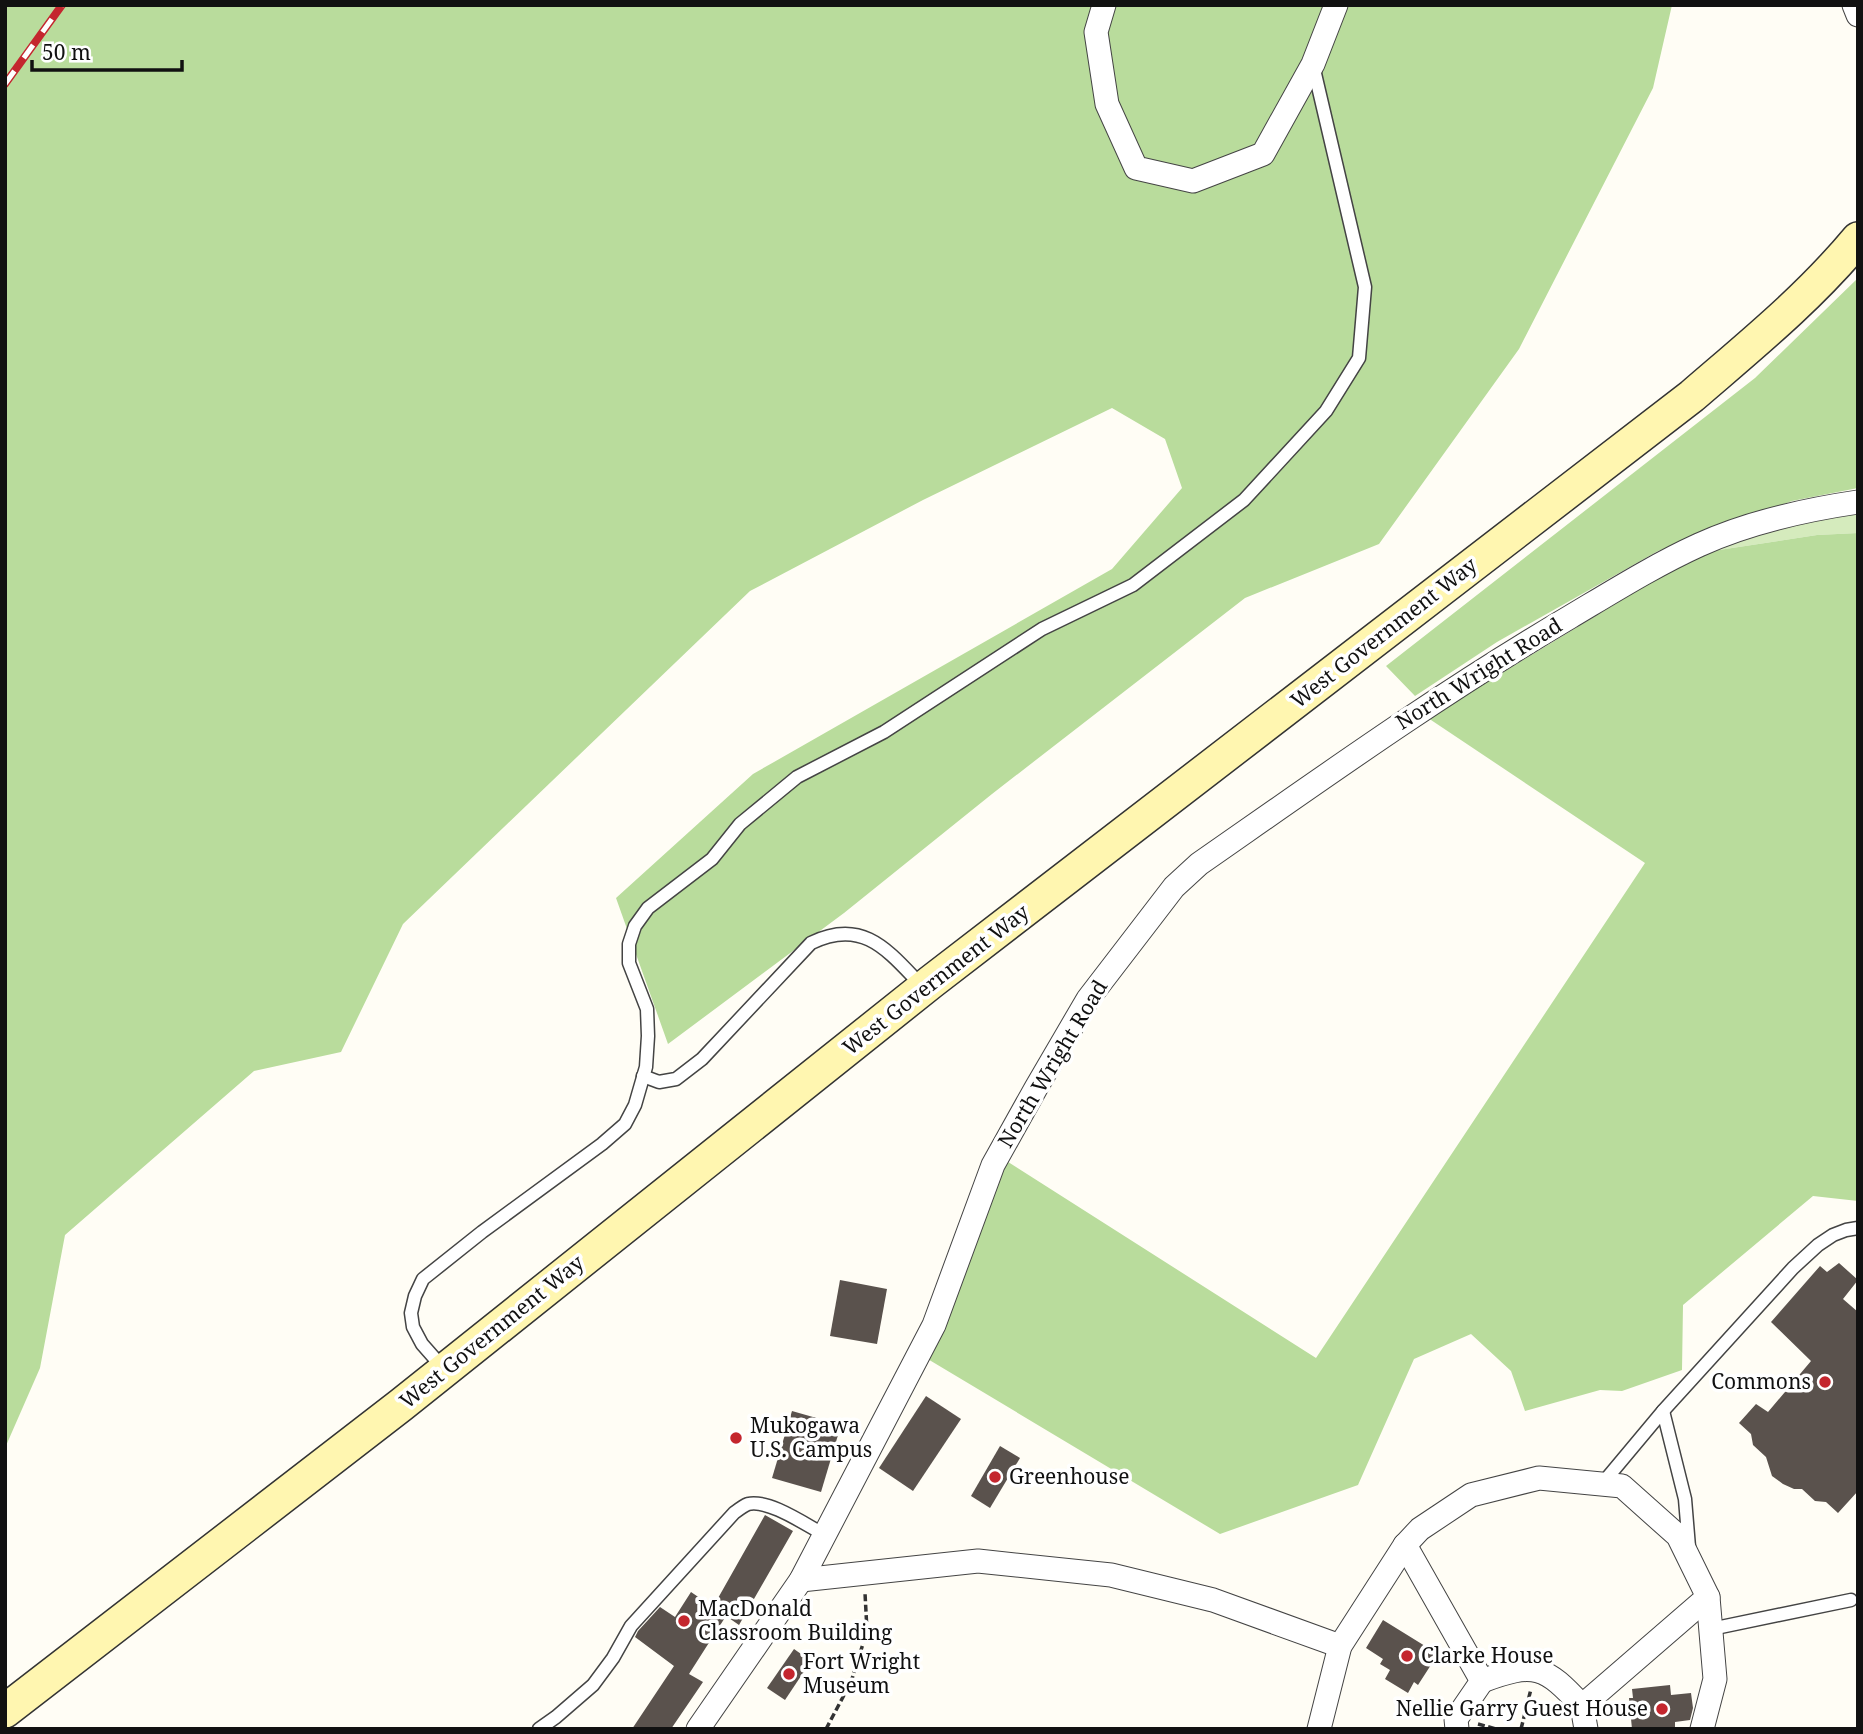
<svg xmlns="http://www.w3.org/2000/svg" width="1863" height="1734" font-family="'Noto Serif',serif">
  <style>
    .green { fill: #d5ebbd }
    .forest { fill: #b9dc9c }
    .building { fill: #5a524d }
    .lines { fill: none; stroke-linecap: round; stroke-linejoin: round }
    .lane-casing { stroke: #444; stroke-width: 15 }
    .street-casing { stroke: #444; stroke-width: 25 }
    .secondary-casing { stroke: #333; stroke-width: 36 }
    .path { stroke: #333; stroke-width: 3.5; stroke-dasharray: 7 3.5; stroke-linecap: butt }
    .lane { stroke: #fff; stroke-width: 12 }
    .street { stroke: #fff; stroke-width: 23 }
    .secondary { stroke: #fff6b0; stroke-width: 33 }
    .rail-casing { stroke: #c4262e; stroke-width: 8 }
    .rail { stroke: #fff; stroke-width: 5; stroke-dasharray: 16; stroke-linecap: butt }
    .poi-dot { fill: #c4262e; stroke: #fff; stroke-width: 2.5 }
    .labels { text-anchor: middle; stroke-width: 7; stroke-linejoin: round; paint-order: stroke }
    .street-label { font-size: 21px; fill: #111; stroke: #fff }
    .poi-label { font-size: 21px; fill: #111; stroke: #fff; text-anchor: start }
  </style>
  <rect width="100%" height="100%" fill="#fffdf5"/>
  <polygon class="green" points="1858,512 1858,533 1817,535 1699,553 1797,519"/>
  <g class="forest">
    <polygon points="5,5 1672,5 1653,88 1519,349 1379,544 1245,598 992,794 844,913 668,1044 616,898 753,774 1112,569 1182,488 1165,439 1112,408 923,500 750,591 403,924 341,1052 254,1071 65,1235 40,1368 5,1448"/>
    <polygon points="1858,278 1858,488 1792,501 1658,551 1497,642 1415,696 1386,666 1755,378"/>
    <polygon points="1858,533 1858,1201 1813,1196 1683,1305 1682,1370 1622,1391 1600,1390 1525,1411 1511,1371 1471,1334 1414,1359 1358,1485 1220,1534 926,1358 1005,1160 1316,1358 1645,863 1428,718 1699,553 1817,535"/>
  </g>
  <g class="building">
    <polygon points="1839,1263 1858,1280 1843,1299 1858,1312 1858,1491 1838,1513 1826,1502 1815,1501 1802,1489 1794,1489 1783,1484 1772,1476 1766,1457 1753,1445 1751,1434 1739,1423 1756,1404 1768,1412 1811,1361 1771,1322 1820,1266 1827,1272"/>
    <polygon points="840,1280 887,1289 877,1344 830,1336"/>
    <polygon points="926,1396 961,1419 913,1491 879,1468"/>
    <polygon points="792,1411 841,1425 821,1492 772,1478"/>
    <polygon points="1000,1446 1020,1458 990,1508 971,1496"/>
    <polygon points="765,1515 793,1531 739,1625 726,1616 689,1674 703,1682 671,1729 632,1729 674,1666 635,1637 638,1631 660,1607 675,1617 691,1592 713,1607"/>
    <polygon points="1383,1620 1438,1654 1418,1685 1414,1682 1408,1693 1385,1679 1390,1670 1380,1664 1383,1659 1366,1648"/>
    <polygon points="794,1649 811,1661 785,1700 767,1688"/>
    <polygon points="1670,1685 1671,1695 1691,1693 1693,1708 1690,1720 1675,1722 1675,1729 1632,1729 1629,1698 1633,1698 1632,1689"/>
  </g>
  <g class="lines">
    <g class="lane-casing">
      <g id="lane">
        <path d="M643,1076L659,1082L676,1079L702,1059L811,943C864,917 889,952 923,987"/>
        <polyline points="444,1369 422,1344 413,1327 411,1313 415,1296 423,1279 482,1232 602,1144 625,1124 635,1105 646,1067 648,1036 647,1009 629,963 629,944 635,926 648,908 712,859 740,824 797,777 884,732 1042,629 1133,585 1244,500 1326,411 1359,358 1365,287 1313,65"/>
        <polyline points="1663,1411 1685,1499 1689,1547"/>
        <polyline points="1602,1484 1663,1411 1793,1268 1818,1245 1833,1235 1846,1230 1858,1228"/>
        <polyline points="1711,1629 1851,1600"/>
        <path d="M539,1729L556,1717L593,1685L613,1658L631,1626L734,1513C738,1510 743,1506 748,1504C769,1499 806,1525 825,1535"/>
      </g>
    </g>
    <g class="street-casing">
      <g id="street">
        <polyline points="1104,5 1096,32 1107,104 1136,168 1193,181 1263,154 1313,64 1336,5"/>
        <polyline points="1854,5 1858,15"/>
        <polyline points="1405,1545 1482,1681 1456,1719 1457,1729"/>
        <polyline points="801,1580 978,1561 1111,1575 1213,1600 1340,1646"/>
        <path d="M1482,1681C1535,1661 1545,1666 1582,1706"/>
        <path d="M698,1729L801,1580L934,1325L993,1165L1036,1088L1088,999L1174,887L1199,864C1321,779 1441,693 1570,617C1612,592 1655,565 1699,545C1749,522 1804,510 1858,502"/>
        <polyline points="1319,1729 1340,1646 1405,1545 1420,1529 1471,1495 1539,1478 1622,1486 1678,1536 1708,1597 1582,1706 1586,1729"/>
        <polyline points="1702,1729 1715,1679 1708,1597"/>
      </g>
    </g>
    <g class="secondary-casing">
      <path id="secondary" d="M5,1711L401,1405L931,982L1692,396C1751,345 1808,299 1858,239"/>
    </g>
    <g class="path">
      <polyline points="1478,1724 1496,1729"/>
      <polyline points="826,1729 851,1682 867,1631 865,1593"/>
      <polyline points="1521,1729 1531,1689"/>
    </g>
    <use href="#lane" class="lane"/>
    <use href="#street" class="street"/>
    <use href="#secondary" class="secondary"/>
    <g class="rail-casing">
      <polyline id="rail" points="5,84 62,5"/>
    </g>
    <use href="#rail" class="rail"/>
  </g>
  <g class="poi-dot">
    <circle cx="1825" cy="1382" r="7"/>
    <circle cx="736" cy="1438" r="7"/>
    <circle cx="995" cy="1477" r="7"/>
    <circle cx="684" cy="1621" r="7"/>
    <circle cx="1407" cy="1656" r="7"/>
    <circle cx="789" cy="1674" r="7"/>
    <circle cx="1662" cy="1709" r="7"/>
  </g>
  <g class="labels">
    <g class="street-label">
      <text transform="translate(1384 633) rotate(-38)" y="7">West Government Way</text>
      <text transform="translate(1479 674) rotate(-32)" y="7">North Wright Road</text>
      <text transform="translate(936 980) rotate(-38)" y="7">West Government Way</text>
      <text transform="translate(1053 1064) rotate(-59)" y="7">North Wright Road</text>
      <text transform="translate(492 1332) rotate(-39)" y="7">West Government Way</text>
    </g>
    <g class="poi-label">
      <text x="1811" y="1389" text-anchor="end">Commons</text>
      <text x="750" y="1433">Mukogawa<tspan x="750" dy="24">U.S. Campus</tspan></text>
      <text x="1009" y="1484">Greenhouse</text>
      <text x="698" y="1616">MacDonald<tspan x="698" dy="24">Classroom Building</tspan></text>
      <text x="1421" y="1663">Clarke House</text>
      <text x="803" y="1669">Fort Wright<tspan x="803" dy="24">Museum</tspan></text>
      <text x="1648" y="1716" text-anchor="end">Nellie Garry Guest House</text>
    </g>
  </g>
  <rect width="1863" height="1734" fill="none" stroke="#111111" stroke-width="14"/>
  <path d="M32 60v10h150v-10" fill="none" stroke="#111111" stroke-width="3.5"/>
  <text x="42" y="60" font-size="21" fill="#111111" stroke="#ffffff" stroke-width="5" paint-order="stroke">50 m</text>
</svg>
